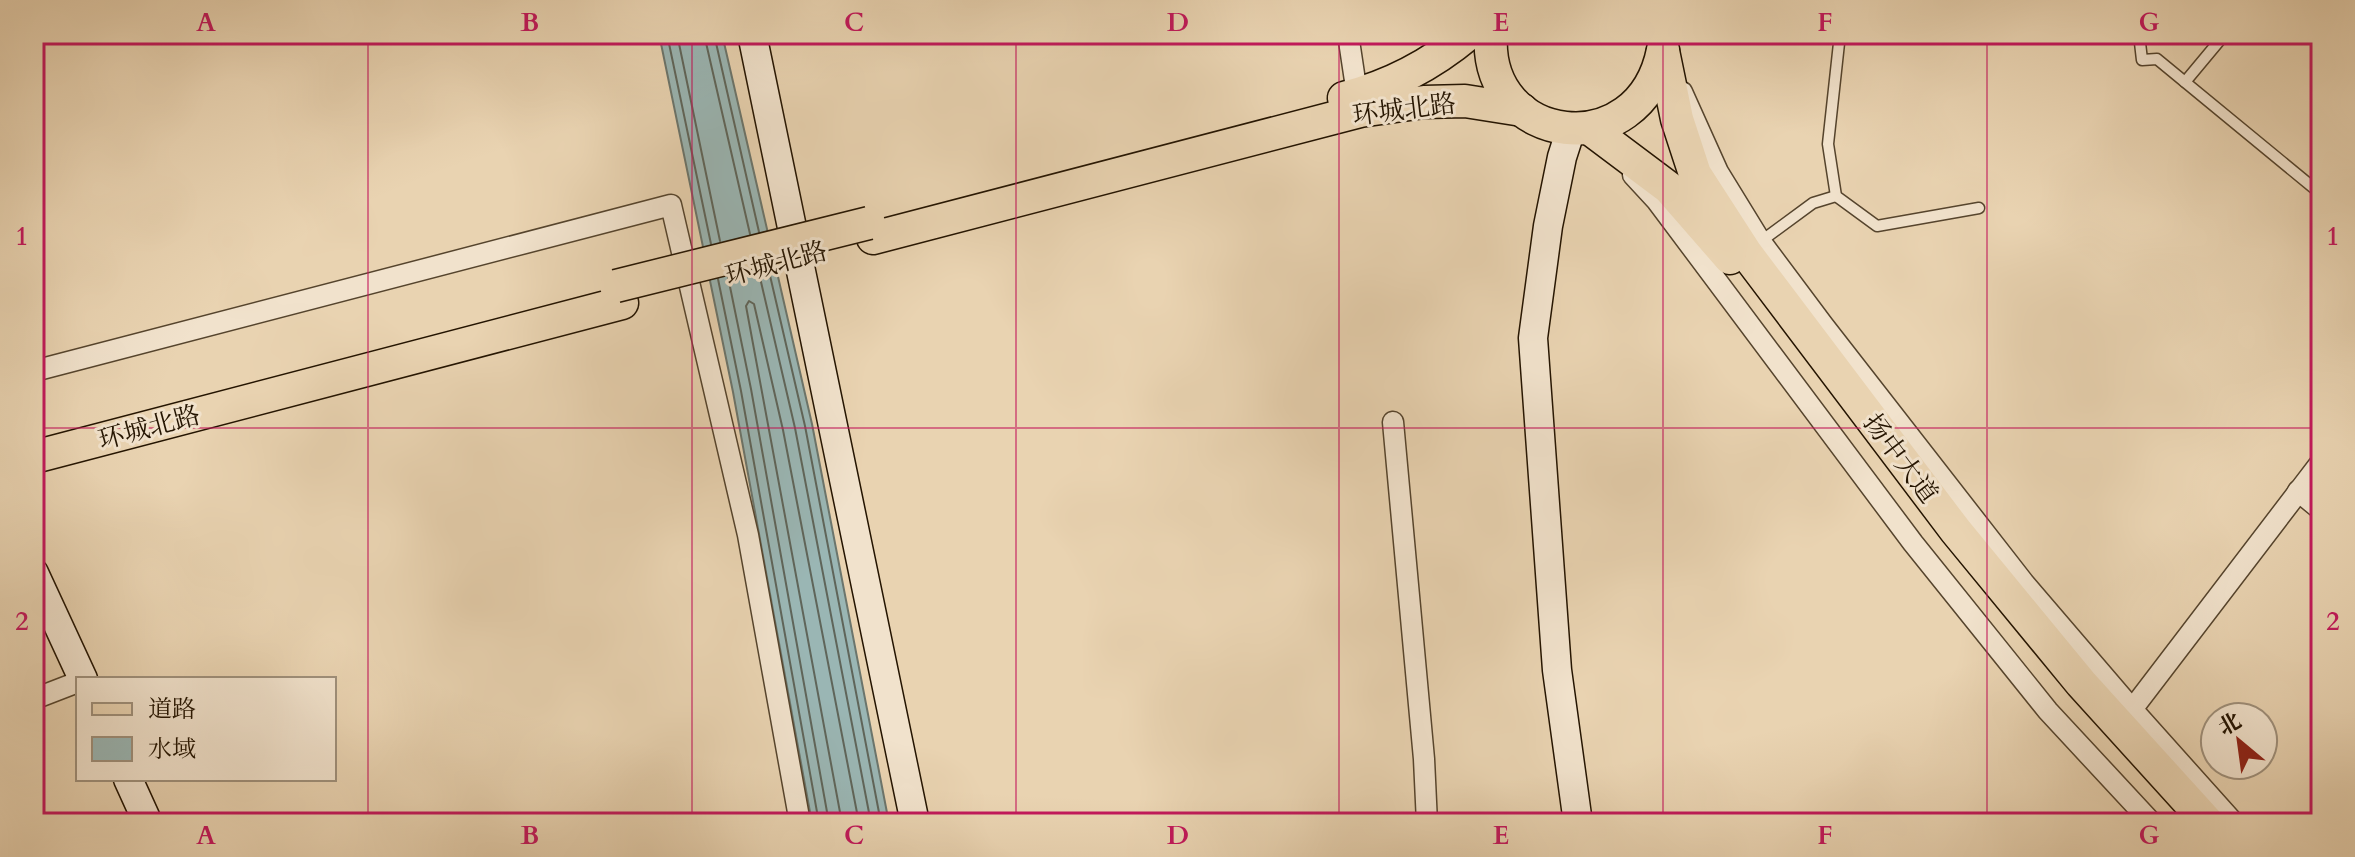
<svg xmlns="http://www.w3.org/2000/svg" width="2355" height="857" font-family="Cardo,'Noto Serif SC',serif">
  <style>
    .water { fill: #9ab6b4; stroke: #6b756c; stroke-width: 2 }
    .lines { fill: none; stroke-linecap: round; stroke-linejoin: round }
    .shore { stroke: #5f655a; stroke-width: 2 }
    .lane-casing { stroke: #55442d; stroke-width: 13 }
    .street-casing { stroke: #55442d; stroke-width: 23 }
    .secondary-casing { stroke: #241401; stroke-width: 31 }
    .primary-casing { stroke: #241401; stroke-width: 35 }
    .lane { stroke: #f1e2cc; stroke-width: 10 }
    .street { stroke: #f1e2cc; stroke-width: 20 }
    .secondary { stroke: #f1e2cc; stroke-width: 28 }
    .primary { stroke: #e9d3b1; stroke-width: 32 }
    .primary-bridge-casing { stroke: #241401; stroke-width: 35; stroke-linecap: butt }
    .primary-bridge { stroke: #e9d3b1; stroke-width: 32 }
    .grid { fill: none; stroke: #c2185b; stroke-width: 2; stroke-opacity: 0.55 }
    .labels { text-anchor: middle; stroke-width: 6; stroke-linejoin: round; paint-order: stroke }
    .street-label { font-size: 26px; fill: #241401; stroke: #f1e2cc }
    .neatline { fill: none; stroke: #c2185b; stroke-width: 3 }
    .grid-label { font-size: 26px; text-anchor: middle; font-weight: bold; fill: #c2185b }
  </style>
  <rect width="100%" height="100%" fill="#e9d3b1"/>
  <filter id="stains"><feTurbulence type="fractalNoise" baseFrequency=".0025" numOctaves="4"/><feColorMatrix values="0 0 0 0 .2 0 0 0 0 .09 0 0 0 0 .02 0 0 0 .5 -.17"/></filter>
  <radialGradient id="worn" r=".72"><stop offset=".6" stop-color="#630" stop-opacity="0"/><stop offset="1" stop-color="#630" stop-opacity=".3"/></radialGradient>
  <polygon class="water" points="659,34 722,34 812,424 889,823 812,823 733,392"/>
  <g class="lines">
    <g class="shore">
      <polyline points="667,34 711,244"/>
      <polyline points="677,34 720,241"/>
      <polyline points="704,34 750,234"/>
      <polyline points="714,34 759,232"/>
      <polyline points="768,267 805,426 881,823"/>
      <polyline points="758,269 795,428 871,823"/>
      <polyline points="728,277 751,389 829,823"/>
      <polyline points="718,279 741,391 819,823"/>
      <polyline points="842,823 746,306 749,301 754,304 783,430 859,823"/>
    </g>
    <g class="lane-casing">
      <g id="lane">
        <polyline points="1840,34 1828,144 1836,196 1877,226 1979,208"/>
        <polyline points="2139,34 2142,60 2157,59 2321,194"/>
        <polyline points="2185,82 2225,34"/>
        <polyline points="1760,242 1813,203 1836,196"/>
      </g>
    </g>
    <g class="street-casing">
      <g id="street">
        <polyline points="1348,34 1357,94"/>
        <polyline points="1682,92 1718,172 1761,242 1823,325 2024,583 2132,709 2234,823"/>
        <polyline points="1633,175 1657,201 1913,543 2048,711 2152,823"/>
        <polyline points="34,371 671,205 748,535 800,823"/>
        <polyline points="1393,422 1424,759 1427,823"/>
        <polyline points="2298,491 2321,510"/>
        <polyline points="34,699 78,682"/>
        <polyline points="2124,720 2321,462"/>
      </g>
    </g>
    <g class="secondary-casing">
      <g id="secondary">
        <polyline points="752,34 915,823"/>
        <polyline points="1571,129 1562,157 1548,226 1533,338 1557,670 1578,823"/>
        <polyline points="34,573 83,679"/>
        <polyline points="128,779 148,823"/>
      </g>
    </g>
    <g class="primary-casing">
      <g id="primary">
        <path d="M1491,34C1483,146 1640,167 1663,50"/>
        <polyline points="1663,51 1677,119 1695,174 1746,253 1956,531 2081,683 2208,823"/>
        <path d="M1344,98C1391,86 1431,65 1468,34"/>
        <polyline points="1589,128 1669,188 1730,258"/>
        <polyline points="873,238 1360,111 1424,102 1465,101 1522,110"/>
        <polyline points="34,457 622,303"/>
      </g>
    </g>
    <use href="#lane" class="lane"/>
    <use href="#street" class="street"/>
    <use href="#secondary" class="secondary"/>
    <use href="#primary" class="primary"/>
    <g class="primary-bridge-casing">
      <polyline id="primary-bridge" points="616,286 869,223"/>
    </g>
    <use href="#primary-bridge" class="primary-bridge"/>
  </g>
  <path class="grid" d="M368,34V823M692,34V823M1016,34V823M1339,34V823M1663,34V823M1987,34V823M34,428H2321"/>
  <g class="labels">
    <g class="street-label">
      <text transform="translate(1404 109) rotate(-7)" y="9">环城北路</text>
      <text transform="translate(776 263) rotate(-15)" y="9">环城北路</text>
      <text transform="translate(149 427) rotate(-15)" y="9">环城北路</text>
      <text transform="translate(1901 458) rotate(53)" y="9">扬中大道</text>
    </g>
  </g>
  <rect width="2355" height="857" fill="none" stroke="#e9d3b1" stroke-width="88"/>
  <rect x="76" y="677" width="260" height="104" fill="#f1e2cc" stroke="#9f907b" stroke-width="2"/>
  <rect x="92" y="703" width="40" height="12" fill="#e9d3b1" stroke="#9f907b" stroke-width="2"/>
  <text x="148" y="717" font-size="24" fill="#241401">道路</text>
  <rect x="92" y="737" width="40" height="24" fill="#9ab6b4" stroke="#9f907b" stroke-width="2"/>
  <text x="148" y="757" font-size="24" fill="#241401">水域</text>
  <g transform="translate(2239 741) rotate(331)"><circle r="38" fill="#f1e2cc" stroke="#9f907b" stroke-width="2"/>
  <path d="M0-6L14 30L0 20L-14 30Z" fill="#8f2418"/>
  <text y="-12" font-size="22" font-weight="bold" text-anchor="middle" fill="#241401">北</text>
  </g>
  <rect x="44" y="44" width="2267" height="769" class="neatline"/>
  <g class="grid-label">
    <text x="206" y="31">A</text>
    <text x="530" y="31">B</text>
    <text x="854" y="31">C</text>
    <text x="1178" y="31">D</text>
    <text x="1501" y="31">E</text>
    <text x="1825" y="31">F</text>
    <text x="2149" y="31">G</text>
    <text x="22" y="245">1</text>
    <text x="2333" y="245">1</text>
    <text x="22" y="630">2</text>
    <text x="2333" y="630">2</text>
    <text x="206" y="844">A</text>
    <text x="530" y="844">B</text>
    <text x="854" y="844">C</text>
    <text x="1178" y="844">D</text>
    <text x="1501" y="844">E</text>
    <text x="1825" y="844">F</text>
    <text x="2149" y="844">G</text>
  </g>
  <rect width="100%" height="100%" filter="url(#stains)"/>
  <rect width="100%" height="100%" fill="url(#worn)"/>
</svg>
